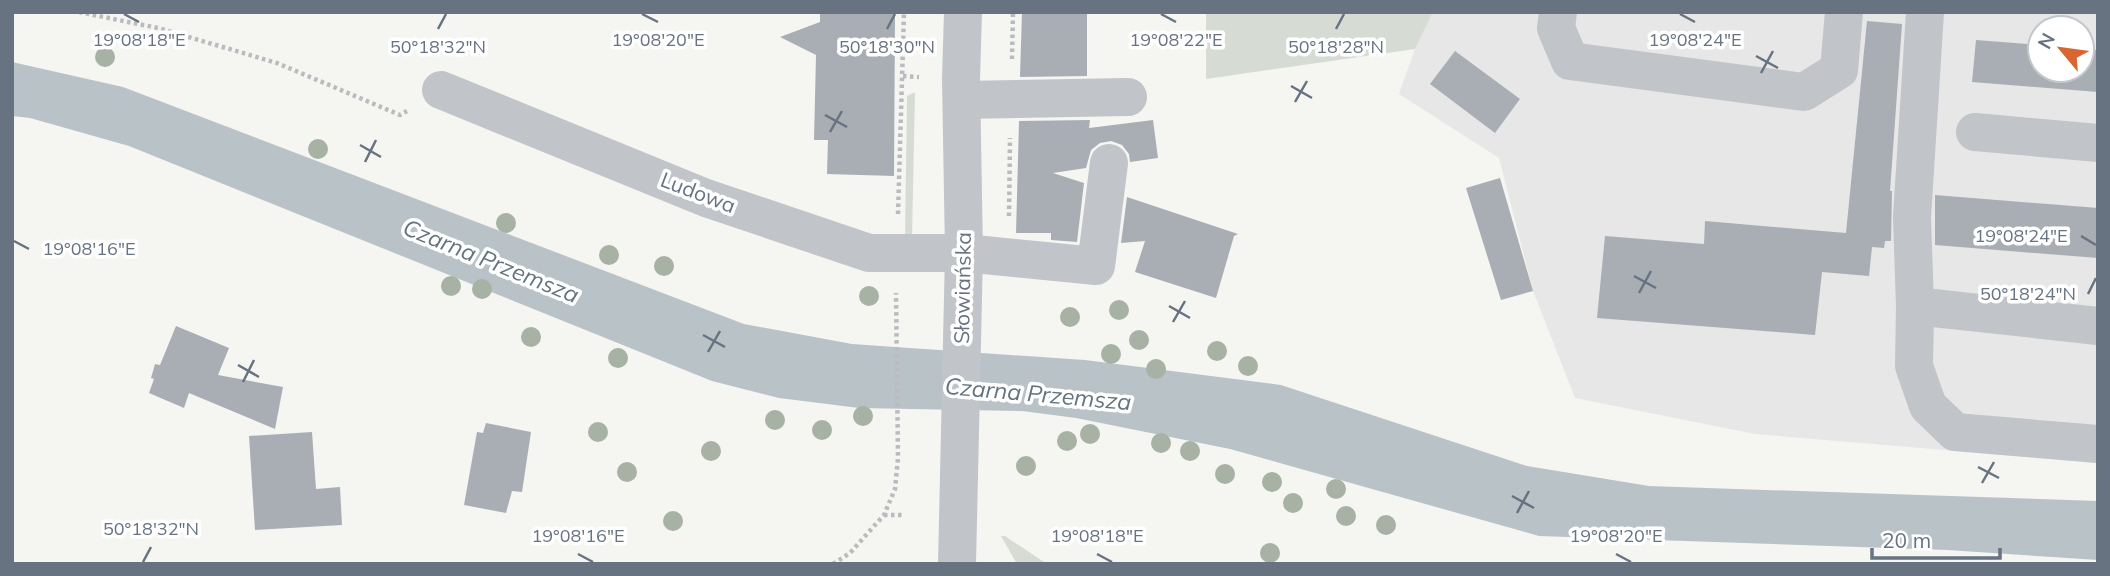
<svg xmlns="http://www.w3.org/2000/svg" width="2110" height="576" font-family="Mulish,sans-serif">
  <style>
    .built { fill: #e6e7e6; fill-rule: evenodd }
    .green { fill: #d6dcd4 }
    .water { fill: #b9c3c7 }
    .building { fill: #a8aeb4 }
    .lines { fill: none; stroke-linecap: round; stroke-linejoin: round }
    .path { stroke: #b9bbbe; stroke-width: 4.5; stroke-dasharray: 3.5 3.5; stroke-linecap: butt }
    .minor { stroke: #c1c4c8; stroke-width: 38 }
    .tree { fill: #a7b1a4 }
    .ticks { fill: none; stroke: #677381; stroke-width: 2.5 }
    .labels { text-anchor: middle; stroke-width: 7; stroke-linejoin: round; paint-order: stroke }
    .street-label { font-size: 21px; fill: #677381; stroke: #fff }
    .water-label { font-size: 23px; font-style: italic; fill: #63747e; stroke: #fff }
    .ticks-label { font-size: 18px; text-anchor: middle; fill: #677381; stroke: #fff; stroke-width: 7; stroke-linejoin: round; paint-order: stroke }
  </style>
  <rect width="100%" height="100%" fill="#f5f6f2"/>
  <path class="built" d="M1433,12H2098V463L1755,434L1575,398L1533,291L1499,158L1399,94L1415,49ZM2040,28H2082V70H2040Z"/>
  <g class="green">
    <polygon points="1206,12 1433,12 1415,49 1206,79"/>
    <polygon points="915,92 912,239 905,238 907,96"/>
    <polygon points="1001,536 1005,536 1047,564 1017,564"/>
  </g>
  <polygon class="water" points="12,62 123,87 744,324 852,344 1085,360 1281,385 1527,466 1649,486 2098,501 2098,560 1947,550 1539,536 1230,449 1076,418 1022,411 859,408 779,398 712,381 129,146 30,118 12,116"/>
  <g class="building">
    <polygon points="820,12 895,12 894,176 827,174 828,140 814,140 816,55 780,37 820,22"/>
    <polygon points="1022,12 1087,12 1087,76 1020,77"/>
    <polygon points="1867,21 1902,24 1890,191 1892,191 1891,241 1885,241 1884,248 1872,247 1869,276 1822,272 1815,335 1597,318 1605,236 1704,244 1705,221 1846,233"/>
    <polygon points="1976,40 2040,45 2040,70 2082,70 2082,49 2098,50 2098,92 1972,82"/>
    <polygon points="1455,51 1520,99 1495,133 1430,84"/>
    <polygon points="1090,120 1089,128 1153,120 1158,158 1130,162 1129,154 1122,145 1111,141 1100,143 1091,150 1086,168 1053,173 1084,183 1077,242 1051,240 1051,233 1016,233 1019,121"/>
    <polygon points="1500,178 1533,291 1501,300 1466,188"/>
    <polygon points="1935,195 2098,208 2098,258 1935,245"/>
    <polygon points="1127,197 1238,234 1234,236 1216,298 1135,272 1145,241 1121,243"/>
    <polygon points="176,326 229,348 218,375 283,387 275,429 189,393 184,408 149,393 154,379 151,378 155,364 160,365"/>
    <polygon points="486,423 531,432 522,492 512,491 506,513 464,505 477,432 483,433"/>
    <polygon points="312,432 316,489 340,487 342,525 255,530 249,436"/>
  </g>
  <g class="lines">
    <g class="path">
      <polyline points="79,12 158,28 277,63 400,115 407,111"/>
      <polyline points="1012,59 1013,12"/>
      <polyline points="903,76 919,77"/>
      <polyline points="898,214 904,12"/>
      <polyline points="1009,216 1010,138"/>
      <polyline points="884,515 902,515"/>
      <polyline points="833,564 850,553 884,515 895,489 898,458 896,293"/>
    </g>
    <g class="minor">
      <polyline points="1558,12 1556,28 1570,61 1804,92 1839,70 1844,12"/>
      <polyline points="1925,12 1912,217 1915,306 1914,366 1928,406 1955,432 2098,444"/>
      <polyline points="441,90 706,198 869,253 964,253 1096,266 1109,163"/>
      <polyline points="962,100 1128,97"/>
      <polyline points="1975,132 2098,143"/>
      <polyline points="1915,306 2098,326"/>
      <polyline points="957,564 964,253 961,79 963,12"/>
    </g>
  </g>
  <g class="tree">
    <circle cx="105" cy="57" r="10"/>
    <circle cx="318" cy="149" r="10"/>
    <circle cx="506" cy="223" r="10"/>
    <circle cx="609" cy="255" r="10"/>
    <circle cx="664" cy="266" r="10"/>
    <circle cx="451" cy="286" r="10"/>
    <circle cx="482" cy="289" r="10"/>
    <circle cx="869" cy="296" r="10"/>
    <circle cx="1119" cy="310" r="10"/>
    <circle cx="1070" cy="317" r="10"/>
    <circle cx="531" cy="337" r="10"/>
    <circle cx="1139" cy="340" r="10"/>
    <circle cx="1217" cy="351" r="10"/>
    <circle cx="1111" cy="354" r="10"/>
    <circle cx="618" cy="358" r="10"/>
    <circle cx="1248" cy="366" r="10"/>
    <circle cx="1156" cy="369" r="10"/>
    <circle cx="863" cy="416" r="10"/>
    <circle cx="775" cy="420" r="10"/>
    <circle cx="822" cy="430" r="10"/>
    <circle cx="598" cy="432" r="10"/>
    <circle cx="1090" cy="434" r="10"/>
    <circle cx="1067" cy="441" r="10"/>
    <circle cx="1161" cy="443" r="10"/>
    <circle cx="711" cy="451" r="10"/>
    <circle cx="1190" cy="451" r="10"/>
    <circle cx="1026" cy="466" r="10"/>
    <circle cx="627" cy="472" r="10"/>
    <circle cx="1225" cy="474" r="10"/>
    <circle cx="1272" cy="482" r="10"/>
    <circle cx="1336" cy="489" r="10"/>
    <circle cx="1293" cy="503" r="10"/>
    <circle cx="1346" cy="516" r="10"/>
    <circle cx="673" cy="521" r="10"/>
    <circle cx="1386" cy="525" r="10"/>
    <circle cx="1270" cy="553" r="10"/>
  </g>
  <path class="ticks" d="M124,14L139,22M642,14L658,22M1161,14L1176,22M1680,14L1695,22M438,29L446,14M887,29L895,14M1336,29L1344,14M1756,56L1778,68M1761,73L1773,51M1291,86L1312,98M1295,102L1307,81M825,115L847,127M830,132L842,111M360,145L381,157M365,162L376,140M2081,236L2096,245M14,241L29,249M1634,276L1656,288M1639,293L1651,271M2088,294L2096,278M1169,306L1190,318M1173,322L1185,301M703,335L725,347M708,352L720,331M238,365L259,377M243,382L254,360M1978,467L1999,478M1982,483L1994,462M1512,496L1534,508M1517,513L1529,491M578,554L593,562M1097,554L1112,562M1616,554L1631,562M143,562L151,547"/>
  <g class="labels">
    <g class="street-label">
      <text transform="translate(698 193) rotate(21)" y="7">Ludowa</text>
      <text transform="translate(963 288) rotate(-89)" y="7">Słowiańska</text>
    </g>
    <g class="water-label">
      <text transform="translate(491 261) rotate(22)" y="8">Czarna Przemsza</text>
      <text transform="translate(1038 394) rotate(5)" y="8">Czarna Przemsza</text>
    </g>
  </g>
  <g class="ticks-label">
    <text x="139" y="46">19°08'18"E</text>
    <text x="658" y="46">19°08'20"E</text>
    <text x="1176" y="46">19°08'22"E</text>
    <text x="1695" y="46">19°08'24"E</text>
    <text x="438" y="53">50°18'32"N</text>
    <text x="887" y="53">50°18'30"N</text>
    <text x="1336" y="53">50°18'28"N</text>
    <text x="2021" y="242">19°08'24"E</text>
    <text x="89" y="255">19°08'16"E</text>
    <text x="2028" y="300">50°18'24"N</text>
    <text x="151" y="535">50°18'32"N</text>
    <text x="578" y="542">19°08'16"E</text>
    <text x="1097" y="542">19°08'18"E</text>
    <text x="1616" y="542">19°08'20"E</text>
  </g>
  <rect width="2110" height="576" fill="none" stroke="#677381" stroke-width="28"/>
  <g transform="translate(2061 49) rotate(299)"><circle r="33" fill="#ffffff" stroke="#c2c7cd" stroke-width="2"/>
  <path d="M0-5L12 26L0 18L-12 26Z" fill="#d76631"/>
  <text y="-10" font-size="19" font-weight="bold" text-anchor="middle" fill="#677381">N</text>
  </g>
  <path d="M1872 548v10h128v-10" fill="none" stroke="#677381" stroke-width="3.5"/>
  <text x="1882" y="548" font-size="21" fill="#677381" stroke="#ffffff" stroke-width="5" paint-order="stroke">20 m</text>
</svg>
